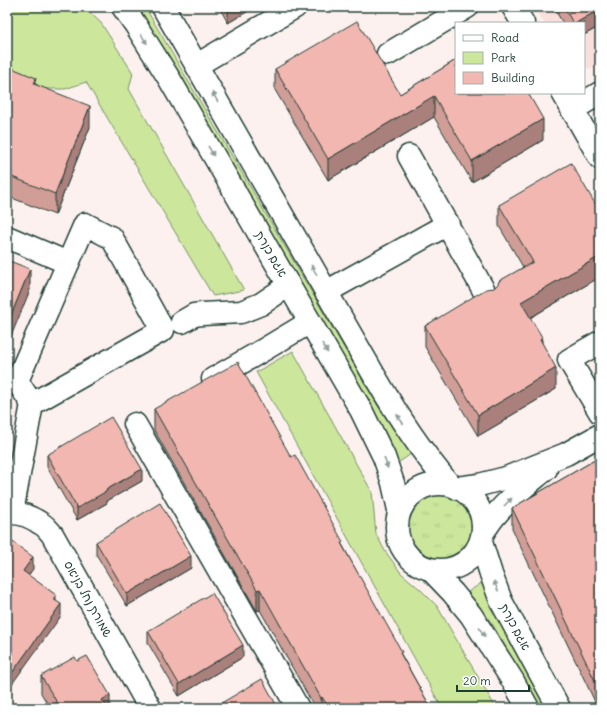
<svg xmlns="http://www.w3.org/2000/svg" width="607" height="715" font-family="Delius,'Playpen Sans Hebrew',sans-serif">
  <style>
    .built { fill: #f9e0dc }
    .grass { fill: url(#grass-tufts); stroke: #769268 }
    .green { fill: #cce69c; stroke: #769268 }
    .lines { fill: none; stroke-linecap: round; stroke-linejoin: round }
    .minor-casing { stroke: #1f3d34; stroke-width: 25 }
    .minor { stroke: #fff; stroke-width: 22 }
    .wall { fill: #d09d97; stroke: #1f3d34 }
    .shaded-wall { fill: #a9807b; stroke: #1f3d34 }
    .building { fill: #f2b7b0; stroke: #1f3d34 }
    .oneway { fill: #8f9e9a }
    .labels { text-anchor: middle; stroke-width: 4; stroke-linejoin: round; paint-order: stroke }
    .street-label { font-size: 12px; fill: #1f3d34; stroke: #fff }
  </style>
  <defs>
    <pattern id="grass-tufts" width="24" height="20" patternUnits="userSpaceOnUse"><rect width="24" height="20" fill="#cce69c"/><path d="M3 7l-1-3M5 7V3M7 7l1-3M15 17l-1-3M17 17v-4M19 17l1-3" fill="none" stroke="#afc687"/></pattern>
  </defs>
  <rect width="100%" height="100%" fill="#fcf1ef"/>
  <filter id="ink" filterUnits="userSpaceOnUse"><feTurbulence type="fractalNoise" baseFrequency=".025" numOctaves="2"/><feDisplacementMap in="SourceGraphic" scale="8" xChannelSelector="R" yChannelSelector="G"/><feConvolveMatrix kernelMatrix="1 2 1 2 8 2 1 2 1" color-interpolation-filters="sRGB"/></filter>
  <g filter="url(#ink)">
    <polygon class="built" points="534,7 600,7 600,63 590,69 584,67 584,23 544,23"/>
    <circle class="grass" cx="442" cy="525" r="34"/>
    <g class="green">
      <polygon points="7,7 84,7 101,23 133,73 129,89 244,290 213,296 86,82 65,89 41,89 7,80"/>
      <polygon points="136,7 145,7 381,411 411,454 395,465"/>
      <polygon points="293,351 372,492 376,534 385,551 401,573 421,590 437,606 496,708 442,708 256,372"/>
      <polygon points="483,582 500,623 548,708 539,708 493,625 468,592"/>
    </g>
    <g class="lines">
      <g class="minor-casing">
        <g id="minor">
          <polyline points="123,7 135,24 170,80 361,410 384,457 393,483 399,510"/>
          <path d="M163,7L374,375C396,413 420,450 449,484"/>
          <polyline points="513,7 523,23"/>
          <polyline points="388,54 467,7"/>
          <polyline points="197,65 295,7"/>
          <polyline points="563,93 600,158"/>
          <polyline points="572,110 600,93"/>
          <polyline points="409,156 488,298"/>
          <polyline points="7,237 68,263"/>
          <polyline points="326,292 448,224"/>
          <polyline points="182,322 194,315 202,314 241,312 261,304 289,285"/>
          <polyline points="600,342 569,360 600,412"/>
          <polyline points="213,379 265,349 310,322"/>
          <polyline points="135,424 298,708"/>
          <circle cx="440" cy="527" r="43"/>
          <polyline points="457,488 479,485 506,478 566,454 600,435"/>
          <polyline points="12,512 32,404 17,381 85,224 112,238 163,330 32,404"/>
          <path d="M7,514C18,511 31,517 40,523C45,525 48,530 52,534L150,708"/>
          <path d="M483,532C487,527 490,522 494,517C509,498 528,484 546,469"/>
          <polyline points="481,542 491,574 501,601 559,708"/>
          <polyline points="431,570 453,593 471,615 513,681 528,708"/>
        </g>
      </g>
      <use href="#minor" class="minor"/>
    </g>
    <g class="wall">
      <polygon points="219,7 255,7 228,23"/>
      <polygon points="553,7 600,7 600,26 584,35 584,23 563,23"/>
      <polygon points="456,60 543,140 472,182 434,117 328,180 275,90 275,69 400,94"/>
      <polygon points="7,66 36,84 90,127 55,215 7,196"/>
      <polygon points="499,205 600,212 600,277 530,318 542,343 556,389 507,418 507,419 478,436 425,347 425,326 494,288 523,267 499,226"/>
      <polygon points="154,409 291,457 343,546 402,656 431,708 315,708 260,610 257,611 154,430"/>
      <polygon points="47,455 142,481 107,501 107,503 77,520 47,467"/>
      <polygon points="600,457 600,708 598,708 512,529 512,508"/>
      <polygon points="96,542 191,568 127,606 96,554"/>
      <polygon points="148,631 243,657 179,696 148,643"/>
      <polygon points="77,661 110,708 50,708 41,693 41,676"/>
    </g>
    <g class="shaded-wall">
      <polygon points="228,7 255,7 228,23"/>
      <polygon points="600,9 600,26 584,35 584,23 576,23"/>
      <polygon points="434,96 434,117 328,180 328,159"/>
      <polygon points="90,106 90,127 55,215 55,194"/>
      <polygon points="543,119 543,140 472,182 472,161"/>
      <polygon points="600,256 600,277 521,323 521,302"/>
      <polygon points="30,269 30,290 7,346 7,325"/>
      <polygon points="542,337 542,358 540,339"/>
      <polygon points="556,368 556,389 507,418 507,419 478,436 478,415 507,398"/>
      <polygon points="142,469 142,481 107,501 107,503 77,520 77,508 106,490"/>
      <polygon points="191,556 191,568 127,606 127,594"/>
      <polygon points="33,557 33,569 23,583 23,571"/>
      <polygon points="260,589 260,610 257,611 257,590"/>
      <polygon points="56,595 56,607 53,599"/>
      <polygon points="61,604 61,616 7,691 7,680"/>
      <polygon points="243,645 243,657 179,696 179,684"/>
      <polygon points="110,695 110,708 102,708 102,700"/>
      <polygon points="322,697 322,708 321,708 321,698"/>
    </g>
    <g class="building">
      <polygon points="564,7 600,7 600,9 576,23 573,23"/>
      <polygon points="357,21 400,94 456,60 456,93 528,93 543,119 472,161 434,96 328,159 275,69"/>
      <polygon points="7,66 36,78 34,84 90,106 55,194 7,175"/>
      <polygon points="571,163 600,212 600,256 521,302 542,337 540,339 556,368 507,398 478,415 425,326 486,289 494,288 498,284 499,281 533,262 499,205"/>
      <polygon points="7,260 30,269 7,325"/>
      <polygon points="238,362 291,457 295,455 343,542 341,543 402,652 400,653 431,708 329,708 322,697 321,698 260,589 257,590 154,409"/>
      <polygon points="111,417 142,469 106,490 107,491 77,508 47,455"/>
      <polygon points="600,457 600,691 512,508"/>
      <polygon points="160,503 191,556 127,594 96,542"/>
      <polygon points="10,540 33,557 23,571 56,595 53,599 61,604 7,680 7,543"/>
      <polygon points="212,593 243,645 179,684 148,631"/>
      <polygon points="87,656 110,695 102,700 107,708 52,708 58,704 41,676 75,657 77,661"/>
      <polygon points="262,679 278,708 213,708"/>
    </g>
    <defs><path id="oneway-solid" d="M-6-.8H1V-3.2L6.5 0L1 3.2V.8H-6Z"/></defs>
    <g class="oneway">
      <use href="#oneway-solid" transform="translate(144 39) rotate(58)"/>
      <use href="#oneway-solid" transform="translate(215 97) rotate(-120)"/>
      <use href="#oneway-solid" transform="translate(211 151) rotate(60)"/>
      <use href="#oneway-solid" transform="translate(314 270) rotate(-120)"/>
      <use href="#oneway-solid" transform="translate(325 348) rotate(60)"/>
      <use href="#oneway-solid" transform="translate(400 419) rotate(-124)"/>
      <use href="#oneway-solid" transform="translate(386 463) rotate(71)"/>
      <use href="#oneway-solid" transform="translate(508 502) rotate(-45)"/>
      <use href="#oneway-solid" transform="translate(496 586) rotate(-112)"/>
      <use href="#oneway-solid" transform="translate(482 632) rotate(56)"/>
    </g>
  </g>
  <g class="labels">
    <g class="street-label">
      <text transform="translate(271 254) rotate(60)" y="4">אגם כנרת</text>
      <text transform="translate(88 599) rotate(61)" y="4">שמורת נחל בניאס</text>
      <text transform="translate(515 627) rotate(62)" y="4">אגם כנרת</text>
    </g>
  </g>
  <rect width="607" height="715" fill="none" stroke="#fff" stroke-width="24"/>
  <rect x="12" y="12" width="583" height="691" fill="none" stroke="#1f3d34" stroke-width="1.5" filter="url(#ink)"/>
  <rect x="455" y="22" width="130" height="72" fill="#ffffff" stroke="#a5b1ae"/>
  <rect x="463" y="35" width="20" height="6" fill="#ffffff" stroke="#a5b1ae"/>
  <text x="491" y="42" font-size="12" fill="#1f3d34">Road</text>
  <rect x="463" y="52" width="20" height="12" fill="#cce69c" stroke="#a5b1ae"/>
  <text x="491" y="62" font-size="12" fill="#1f3d34">Park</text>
  <rect x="463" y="72" width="20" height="12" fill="#f2b7b0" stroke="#a5b1ae"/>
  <text x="491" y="82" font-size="12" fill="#1f3d34">Building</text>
  <path d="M457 685v6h72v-6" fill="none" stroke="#1f3d34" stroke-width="2"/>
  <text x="463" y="685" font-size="12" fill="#1f3d34" stroke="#ffffff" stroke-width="3" paint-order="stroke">20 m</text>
</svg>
